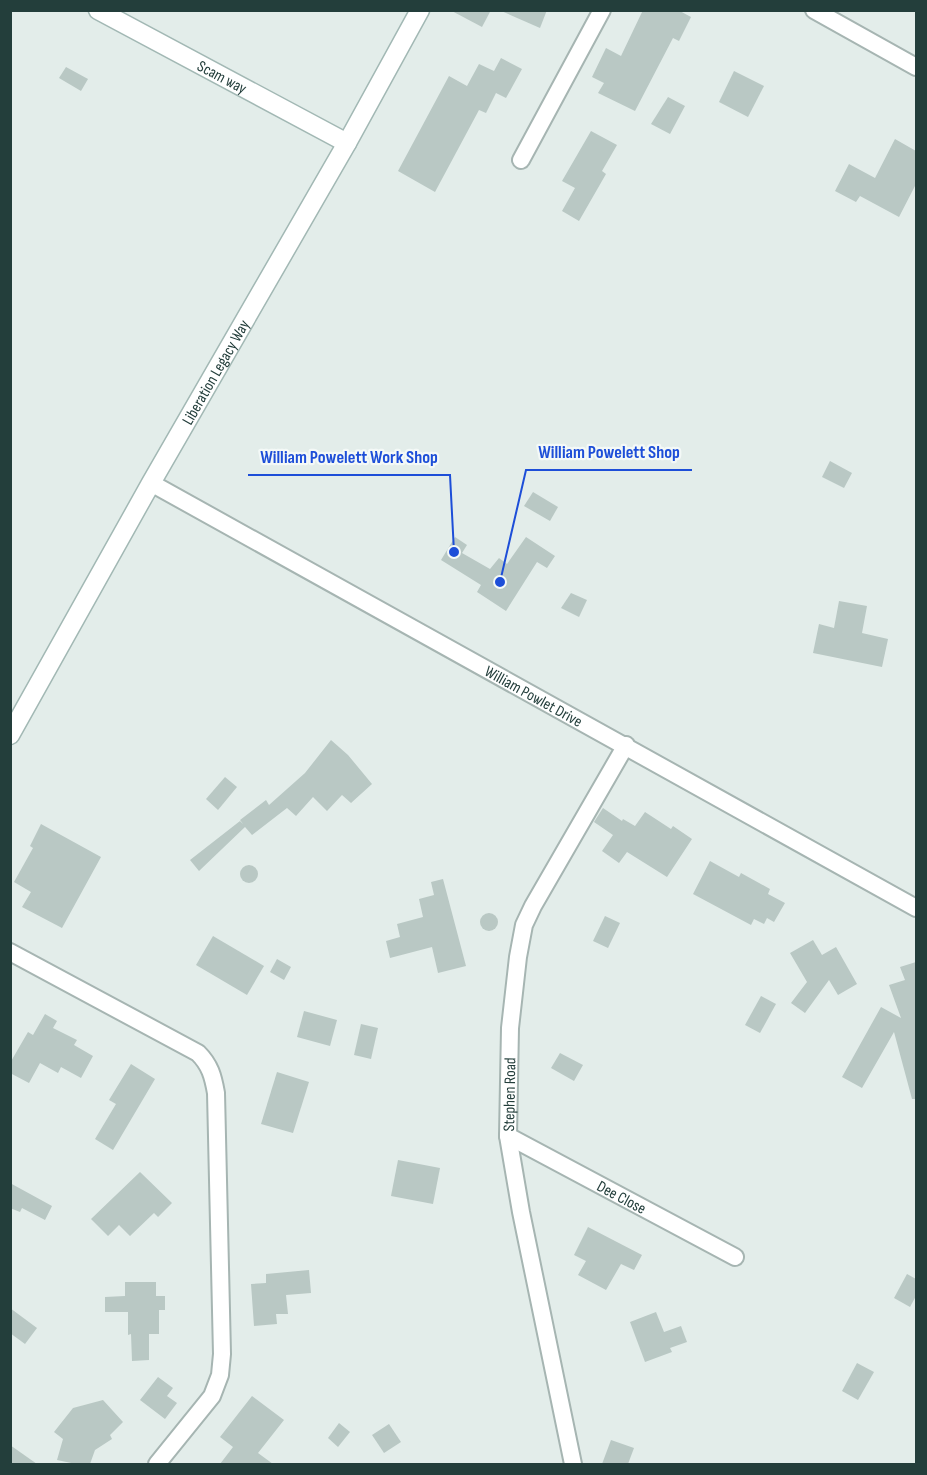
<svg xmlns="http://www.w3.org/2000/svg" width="927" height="1475" font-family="'Sofia Sans Condensed',sans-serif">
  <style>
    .building { fill: #b9c8c4 }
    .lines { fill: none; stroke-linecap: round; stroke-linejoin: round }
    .street-casing { stroke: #a6b5b2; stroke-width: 20 }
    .secondary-casing { stroke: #a2b8b4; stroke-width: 21 }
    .street { stroke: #fff; stroke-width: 16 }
    .secondary { stroke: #fff; stroke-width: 18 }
    .labels { text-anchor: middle; stroke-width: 4.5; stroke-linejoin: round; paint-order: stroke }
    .street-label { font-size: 16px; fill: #233e3b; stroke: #f4f9f7 }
    .leader { fill: none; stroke: #1d4ed8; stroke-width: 2 }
    .callout-dot { fill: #1d4ed8; stroke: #f4f9f7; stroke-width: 2 }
    .callout-label { font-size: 18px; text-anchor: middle; font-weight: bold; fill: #1d4ed8; stroke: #f4f9f7; stroke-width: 4.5; stroke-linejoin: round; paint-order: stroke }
  </style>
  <rect width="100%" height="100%" fill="#e3edea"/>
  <g class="building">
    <polygon points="450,10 491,10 482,27"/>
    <polygon points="499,10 547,10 540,28"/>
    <polygon points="643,10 678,10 691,17 679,41 673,38 635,111 598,93 604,83 592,77 606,48 621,56"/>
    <polygon points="501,58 522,69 506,98 496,93 486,113 479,110 435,192 398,171 449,76 467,86 479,64 494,71"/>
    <polygon points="66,67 88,79 81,91 59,78"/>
    <polygon points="734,71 764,86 748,117 719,102"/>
    <polygon points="668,97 685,106 670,134 651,124"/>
    <polygon points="591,131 617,145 602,171 606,174 579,221 562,211 575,188 562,181"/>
    <polygon points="895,139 916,151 916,184 899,217 860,196 856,202 835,191 849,164 875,178"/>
    <polygon points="830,461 852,473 844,488 822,477"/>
    <polygon points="533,492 558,507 550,521 524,506"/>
    <polygon points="455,537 467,545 462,553 490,569 499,558 507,564 526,537 555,556 547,568 537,562 506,611 477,592 481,585 441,560"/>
    <polygon points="571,593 587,600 579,617 561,608"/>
    <polygon points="839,601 867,606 862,633 888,639 882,667 813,653 819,624 834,628"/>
    <polygon points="331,740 348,755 372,784 351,803 342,795 327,811 313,797 296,816 287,808 252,835 245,827 199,871 190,860 240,821 243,824 240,820 266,800 269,805 305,773"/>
    <polygon points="225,777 237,787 218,810 206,799"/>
    <polygon points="603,808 622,821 623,819 635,826 645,812 671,829 673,826 692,839 667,877 627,852 619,863 602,851 613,835 594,822"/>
    <polygon points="41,824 101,857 62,928 22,907 31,892 14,882 33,848 30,846"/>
    <polygon points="710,861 739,877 741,873 770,889 768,894 785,903 774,922 767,918 764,924 754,919 751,925 693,894"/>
    <circle cx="249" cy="874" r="9"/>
    <polygon points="443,879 466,966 438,973 432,947 390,958 386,941 400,937 397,924 423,917 419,899 434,895 431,882"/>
    <circle cx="489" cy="922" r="9"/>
    <polygon points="605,916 620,923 608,948 593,941"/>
    <polygon points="213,936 264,966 247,995 196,965"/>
    <polygon points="813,940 822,955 836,947 857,984 838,995 829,980 805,1013 791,1003 807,982 790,953"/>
    <polygon points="277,959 291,967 284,980 270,972"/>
    <polygon points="916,962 916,1099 912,1099 894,1032 862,1088 842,1077 881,1007 901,1018 889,985 905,980 900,967"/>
    <polygon points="761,996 776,1004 760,1033 745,1025"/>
    <polygon points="304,1011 337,1020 330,1046 297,1037"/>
    <polygon points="45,1014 57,1021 53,1028 77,1040 74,1045 93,1056 81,1078 61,1067 58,1073 40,1063 29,1083 10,1073 10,1063 28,1032 33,1035"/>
    <polygon points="361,1024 378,1028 371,1059 354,1055"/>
    <polygon points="560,1053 583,1065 574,1081 551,1068"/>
    <polygon points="131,1064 155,1079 113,1150 95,1139 116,1104 109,1100"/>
    <polygon points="277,1072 309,1082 293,1133 261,1124"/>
    <polygon points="398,1160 440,1168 433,1204 391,1196"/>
    <polygon points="140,1172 172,1203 158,1217 154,1213 130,1236 119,1225 108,1236 91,1219"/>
    <polygon points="10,1183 52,1206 45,1220 22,1208 20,1212 10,1208"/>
    <polygon points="588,1227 642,1255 634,1270 621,1264 606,1290 578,1275 586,1261 574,1255"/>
    <polygon points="309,1270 311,1293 286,1295 288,1314 276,1314 277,1324 254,1326 251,1284 266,1283 266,1274"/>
    <polygon points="907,1274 916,1279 916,1296 910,1307 894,1298"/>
    <polygon points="125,1282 156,1282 156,1296 165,1296 165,1310 159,1310 159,1334 149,1334 149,1360 132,1361 131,1334 128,1335 128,1312 105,1312 105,1297 125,1296"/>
    <polygon points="10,1308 37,1328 25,1344 10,1333"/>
    <polygon points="656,1312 664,1332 681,1326 687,1342 670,1348 672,1352 645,1362 630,1322"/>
    <polygon points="857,1363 874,1372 858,1400 842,1391"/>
    <polygon points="158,1377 173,1388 167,1396 177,1403 165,1419 140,1400"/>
    <polygon points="252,1396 284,1420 258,1453 273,1464 220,1464 233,1447 220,1437"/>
    <polygon points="103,1400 123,1422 110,1435 112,1439 95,1450 90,1464 76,1464 57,1460 63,1439 54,1432 73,1408"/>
    <polygon points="339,1423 350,1432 338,1447 328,1438"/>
    <polygon points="389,1424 401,1442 384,1453 372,1435"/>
    <polygon points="611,1440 634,1448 628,1464 602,1464"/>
    <polygon points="10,1445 37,1464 10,1464"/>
  </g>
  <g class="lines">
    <g class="street-casing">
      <g id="street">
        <polyline points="814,10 916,67"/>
        <polyline points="521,160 602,10"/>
        <path id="s1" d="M151,483L916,908"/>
        <path d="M10,952L198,1053C210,1065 213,1076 216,1093L222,1354L220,1375L212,1396L157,1464"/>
        <path id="s2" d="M508,1136L735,1257"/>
        <path id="s3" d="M573,1464L521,1212L508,1136L510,1028L518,957L524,925L533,906L626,745"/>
      </g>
    </g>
    <g class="secondary-casing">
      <g id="secondary">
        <path id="s4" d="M98,10L347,143"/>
        <path id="s5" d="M10,735L151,483L347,143L420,10"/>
      </g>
    </g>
    <use href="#street" class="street"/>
    <use href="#secondary" class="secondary"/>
  </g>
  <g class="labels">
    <g class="street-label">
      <text dy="6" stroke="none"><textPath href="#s4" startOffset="141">Scam way</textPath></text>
      <text dy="6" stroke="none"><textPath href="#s5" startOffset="417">Liberation Legacy Way</textPath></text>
      <text dy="6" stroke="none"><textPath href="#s1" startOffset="438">William Powlet Drive</textPath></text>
      <text dy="6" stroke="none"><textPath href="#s3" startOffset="376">Stephen Road</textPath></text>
      <text dy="6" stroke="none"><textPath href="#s2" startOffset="129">Dee Close</textPath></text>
    </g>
  </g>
  <path class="leader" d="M500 582L526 470H692M454 552L450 475H248"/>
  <g class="callout-dot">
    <circle cx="500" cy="582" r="6"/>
    <circle cx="454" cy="552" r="6"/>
  </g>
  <g class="callout-label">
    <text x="609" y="458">William Powelett Shop</text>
    <text x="349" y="463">William Powelett Work Shop</text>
  </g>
  <rect width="927" height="1475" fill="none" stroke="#233e3b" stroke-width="24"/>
</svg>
